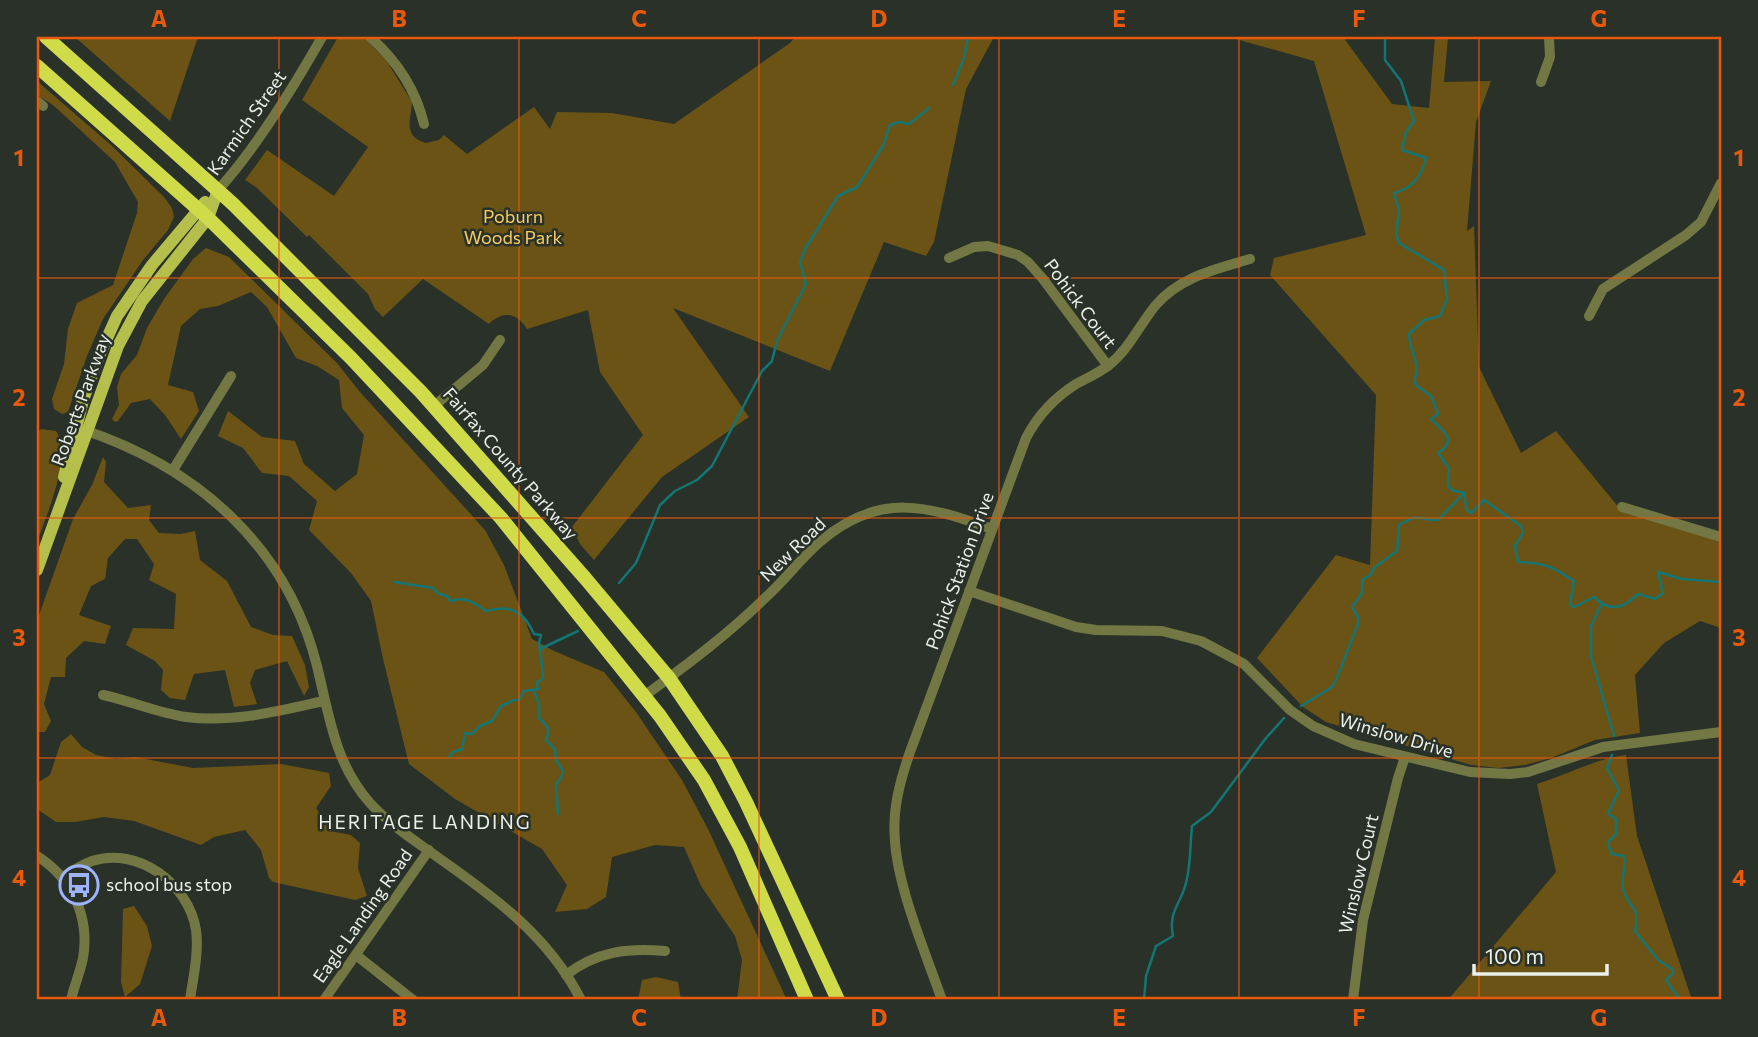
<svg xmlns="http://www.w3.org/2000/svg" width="1758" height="1037" font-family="Commissioner,sans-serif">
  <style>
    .green { fill: #6b5315 }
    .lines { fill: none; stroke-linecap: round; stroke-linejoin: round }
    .stream { stroke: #147674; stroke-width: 2.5 }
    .minor { stroke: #727743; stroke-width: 10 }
    .major { stroke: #b5bf4b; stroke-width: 12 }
    .highway { stroke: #d0db4a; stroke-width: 14 }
    .grid { fill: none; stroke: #e8590c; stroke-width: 2; stroke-opacity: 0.55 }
    .labels { text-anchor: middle; stroke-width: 5; stroke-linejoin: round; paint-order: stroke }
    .street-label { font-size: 18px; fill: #ebf0ea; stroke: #293128 }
    .park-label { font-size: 18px; fill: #f9cd62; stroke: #293128 }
    .poi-label { font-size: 18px; fill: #ebf0ea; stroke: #293128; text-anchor: start }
    .neighbourhood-label { font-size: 19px; letter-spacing: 2px; fill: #ebf0ea; stroke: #293128 }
    .neatline { fill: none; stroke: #e8590c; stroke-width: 2.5 }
    .grid-label { font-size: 23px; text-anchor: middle; font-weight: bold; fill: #e8590c }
  </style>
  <rect width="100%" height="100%" fill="#293128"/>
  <g class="green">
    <polygon points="75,37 198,37 170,121"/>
    <path d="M338,37H363L386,60L412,102C411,120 402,136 426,143L439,140L444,135L467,154L534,107L550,129L557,112L612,113L674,124L790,43L795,37H994L966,89L934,242L926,256L884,242L830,371L673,308L749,417L662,477L594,560L580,544L572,527L643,435L600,372L588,310L527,329C517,313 503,310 489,324L423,279L383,317L375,309L368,294L309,235L307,237L256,187L245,180L267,150L334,196L368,147L302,100Z"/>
    <polygon points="1229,37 1343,37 1392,104 1429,108 1435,37 1448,37 1444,82 1491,81 1476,122 1467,231 1474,226 1479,367 1521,453 1556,431 1620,509 1721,536 1721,628 1700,621 1664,643 1635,675 1640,733 1595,740 1551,758 1525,765 1498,768 1471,765 1326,722 1303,707 1257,658 1336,555 1370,565 1376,395 1270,275 1274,258 1366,235 1314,61"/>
    <polygon points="37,81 111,145 164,197 172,208 174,217 168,230 143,260 103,319 87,356 68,412 62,414 54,409 52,399 64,364 68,329 77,303 113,285 137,213 138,202 115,162 53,105 37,95"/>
    <polygon points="206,248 229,257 337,363 360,392 485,530 504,565 532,639 554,651 604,672 636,712 682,780 708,829 787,1000 737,1000 742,960 735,936 701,886 684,847 655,845 612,857 606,897 587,909 555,912 567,885 542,849 455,799 409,764 383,659 371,601 351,573 309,530 317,501 289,476 262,473 243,448 218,436 228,411 262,437 295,441 304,464 335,491 357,474 364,435 342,408 339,380 317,366 296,358 267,307 251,292 218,306 200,309 181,326 168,385 193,392 199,411 181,439 165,415 150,399 131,403 118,421 115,422 112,419 119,405 117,387 121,374 137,355 147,328 164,299 193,259"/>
    <path d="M41,429L56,431C73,457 46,515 37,543V434Z"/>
    <polygon points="103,457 106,462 104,482 128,508 151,505 149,520 159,533 181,534 195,531 200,560 227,581 251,627 273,635 292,636 305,665 309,687 304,696 287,661 255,670 250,683 257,704 234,707 225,670 194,674 185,700 170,698 161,690 163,670 155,661 126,645 133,628 174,629 176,594 149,580 154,564 137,539 125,539 108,558 105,579 91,586 79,615 111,626 105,644 84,641 66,658 65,677 51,677 44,704 51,721 45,732 37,732 37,621 73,519 92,485"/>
    <polygon points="71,734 82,747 96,755 116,759 135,757 193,768 281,764 329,773 331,786 316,808 330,831 351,835 360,843 358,868 367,896 355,900 273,882 269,878 261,850 245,830 214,837 201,845 134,821 104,817 75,822 56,822 37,809 37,783 50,775 61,742"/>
    <path d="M1626,755L1637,836L1692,1000H1448L1556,872L1537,784C1568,774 1595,759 1626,755Z"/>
    <polygon points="134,906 147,926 152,946 140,984 125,997 121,982 123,909"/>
    <polygon points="656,977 678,982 681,1000 638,1000 642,980"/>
  </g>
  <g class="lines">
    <g class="stream">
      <path d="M1385,37V60L1401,81L1414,121L1406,132L1402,150L1426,158C1421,177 1413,188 1394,193L1399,210L1396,235L1399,243L1444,270L1447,299L1440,316L1424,320L1409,334C1409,351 1422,363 1414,381L1417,386L1431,396L1438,414L1431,419C1442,431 1459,439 1438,453L1449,468L1448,486L1452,490L1464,493L1467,510L1471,513L1484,500L1521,526L1523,533L1515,546L1518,562C1544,563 1552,566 1574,581L1570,605L1574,607L1594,597C1610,613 1624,608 1638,594L1655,599L1663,593L1658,572L1682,579L1721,582"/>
      <polyline points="953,85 964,58 968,37"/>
      <path d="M394,582L433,588L439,594L447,596L450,601C465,596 475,603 486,611C509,604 524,611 534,634L541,635L539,643L543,675L542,679L537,682L538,689L524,691L519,700H514L501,706L492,721L480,726L472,734L465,733L462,749L453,752L449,757"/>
      <polyline points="619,583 636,563 660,505 675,491 697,480 712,466 762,371 772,361 777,341 806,284 800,262 805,249 838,196 857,187 883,146 890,125 899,122 909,124 929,108"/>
      <polyline points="1602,603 1591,626 1591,656 1614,736"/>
      <polyline points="540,649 578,631"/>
      <path d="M534,691L539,704V718C547,726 551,728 546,740L555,749L556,760L563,771L561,778L556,784L558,814"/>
      <path d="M1301,706L1332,687L1336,680L1358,624V617L1352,607L1362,593V580L1370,575L1375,567L1397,551L1399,525C1420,512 1418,520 1438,520L1463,494"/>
      <path d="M1612,755L1607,768L1619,790L1608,814L1616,819V834L1609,841L1608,845L1612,854L1624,856L1625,859C1625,868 1621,880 1623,889C1628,908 1641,905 1635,931L1658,960L1672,969L1673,973L1666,980L1680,1000"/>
      <path d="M1144,1000L1146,976L1156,946L1173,936C1168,911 1181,904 1186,883C1191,864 1190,845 1192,826L1211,812L1266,738L1284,718"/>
    </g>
    <g class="minor">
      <path d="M370,37C396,60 416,90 424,124"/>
      <polyline points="1541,82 1550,57 1549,37"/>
      <polyline points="37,101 43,106"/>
      <path d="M218,190C257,147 293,88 322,37"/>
      <polyline points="949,258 974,247 988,246 1018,255 1028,262 1043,279 1108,366"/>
      <polyline points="1589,316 1603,289 1686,235 1701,222 1721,183"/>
      <polyline points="434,406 483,365 500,340"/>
      <path d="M81,429C197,467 287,546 317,666C329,715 335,764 370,803C389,824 414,840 436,856C493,896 549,936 581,1000"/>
      <polyline points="173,470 231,376"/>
      <polyline points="1622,507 1721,537"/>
      <polyline points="969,591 1076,627 1096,630 1162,631 1201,641 1244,664 1290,710 1313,726 1354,744 1470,772 1510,774 1528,772 1603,747 1721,732"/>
      <path d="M103,695C131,701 158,713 186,717C233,723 279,711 324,701"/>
      <path d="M644,696C687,665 727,635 765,598C785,580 801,558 821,541C879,492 927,505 992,529"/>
      <path d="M37,856C72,878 90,917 83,958C80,973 74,986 71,1000"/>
      <path d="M63,877C72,871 81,865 92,861C138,846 189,884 196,930C199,953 193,978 190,1000"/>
      <polyline points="356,955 413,1000"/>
      <path d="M566,975C597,951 628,948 665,951"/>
      <polyline points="324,1000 429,850"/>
      <path d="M942,1000C926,954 898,889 895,841C892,810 900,781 910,752L1026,438C1038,415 1054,398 1076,384C1087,378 1099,373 1109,365C1129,349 1139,326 1155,306C1179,277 1216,269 1250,259"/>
      <polyline points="1353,1000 1363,920 1398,778 1405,757"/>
    </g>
    <g class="major">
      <polyline points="64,477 83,400 99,356 117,316 152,265 205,202"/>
      <polyline points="37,570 118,346 142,301 208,218 218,190"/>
    </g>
    <g class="highway">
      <polyline points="46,37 233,204 421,392 585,578 669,678 722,756 746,802 838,1000"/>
      <polyline points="37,66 208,218 351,358 501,518 660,716 704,780 740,847 807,1000"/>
    </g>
  </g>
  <path class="grid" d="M279,37V1000M519,37V1000M759,37V1000M999,37V1000M1239,37V1000M1479,37V1000M37,278H1721M37,518H1721M37,758H1721"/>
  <defs>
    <g id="bus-ring" transform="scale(2.0125)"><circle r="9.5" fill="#293128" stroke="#9eb3fd" stroke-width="1.5"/><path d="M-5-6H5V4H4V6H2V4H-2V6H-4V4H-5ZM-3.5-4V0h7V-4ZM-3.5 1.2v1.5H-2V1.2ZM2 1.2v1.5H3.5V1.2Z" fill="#9eb3fd"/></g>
  </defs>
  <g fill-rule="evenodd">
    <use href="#bus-ring" x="79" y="885"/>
  </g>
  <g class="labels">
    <g class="street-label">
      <text transform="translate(247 123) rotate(-55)" y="6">Karmich Street</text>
      <text transform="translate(1080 304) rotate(53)" y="6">Pohick Court</text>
      <text transform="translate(81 400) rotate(-70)" y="6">Roberts Parkway</text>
      <text transform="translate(510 464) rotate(49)" y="6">Fairfax County Parkway</text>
      <text transform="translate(793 550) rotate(-44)" y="6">New Road</text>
      <text transform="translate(960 571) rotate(-70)" y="6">Pohick Station Drive</text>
      <text transform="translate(1396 736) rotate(16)" y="6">Winslow Drive</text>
      <text transform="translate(1359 874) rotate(-77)" y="6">Winslow Court</text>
      <text transform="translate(363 916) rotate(-55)" y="6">Eagle Landing Road</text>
    </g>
    <g class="park-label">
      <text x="513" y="223">Poburn<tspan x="513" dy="21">Woods Park</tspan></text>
    </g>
    <g class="poi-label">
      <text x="106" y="891">school bus stop</text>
    </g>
    <g class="neighbourhood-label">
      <text x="425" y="829">HERITAGE LANDING</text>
    </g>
  </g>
  <rect width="1758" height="1037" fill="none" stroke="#293128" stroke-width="77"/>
  <path d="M1474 964v10h133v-10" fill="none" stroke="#ebf0ea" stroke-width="3.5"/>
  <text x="1485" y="964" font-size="21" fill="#ebf0ea" stroke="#293128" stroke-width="5" paint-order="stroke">100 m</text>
  <rect x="38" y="38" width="1682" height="960" class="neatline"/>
  <g class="grid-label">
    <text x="159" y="27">A</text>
    <text x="399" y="27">B</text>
    <text x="639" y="27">C</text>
    <text x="879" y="27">D</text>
    <text x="1119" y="27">E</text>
    <text x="1359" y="27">F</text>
    <text x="1599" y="27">G</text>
    <text x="19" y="166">1</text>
    <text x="1739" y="166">1</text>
    <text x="19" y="406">2</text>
    <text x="1739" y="406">2</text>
    <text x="19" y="646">3</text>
    <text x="1739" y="646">3</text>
    <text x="19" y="886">4</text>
    <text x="1739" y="886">4</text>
    <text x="159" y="1026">A</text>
    <text x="399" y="1026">B</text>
    <text x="639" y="1026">C</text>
    <text x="879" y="1026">D</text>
    <text x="1119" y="1026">E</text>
    <text x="1359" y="1026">F</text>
    <text x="1599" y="1026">G</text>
  </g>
</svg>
